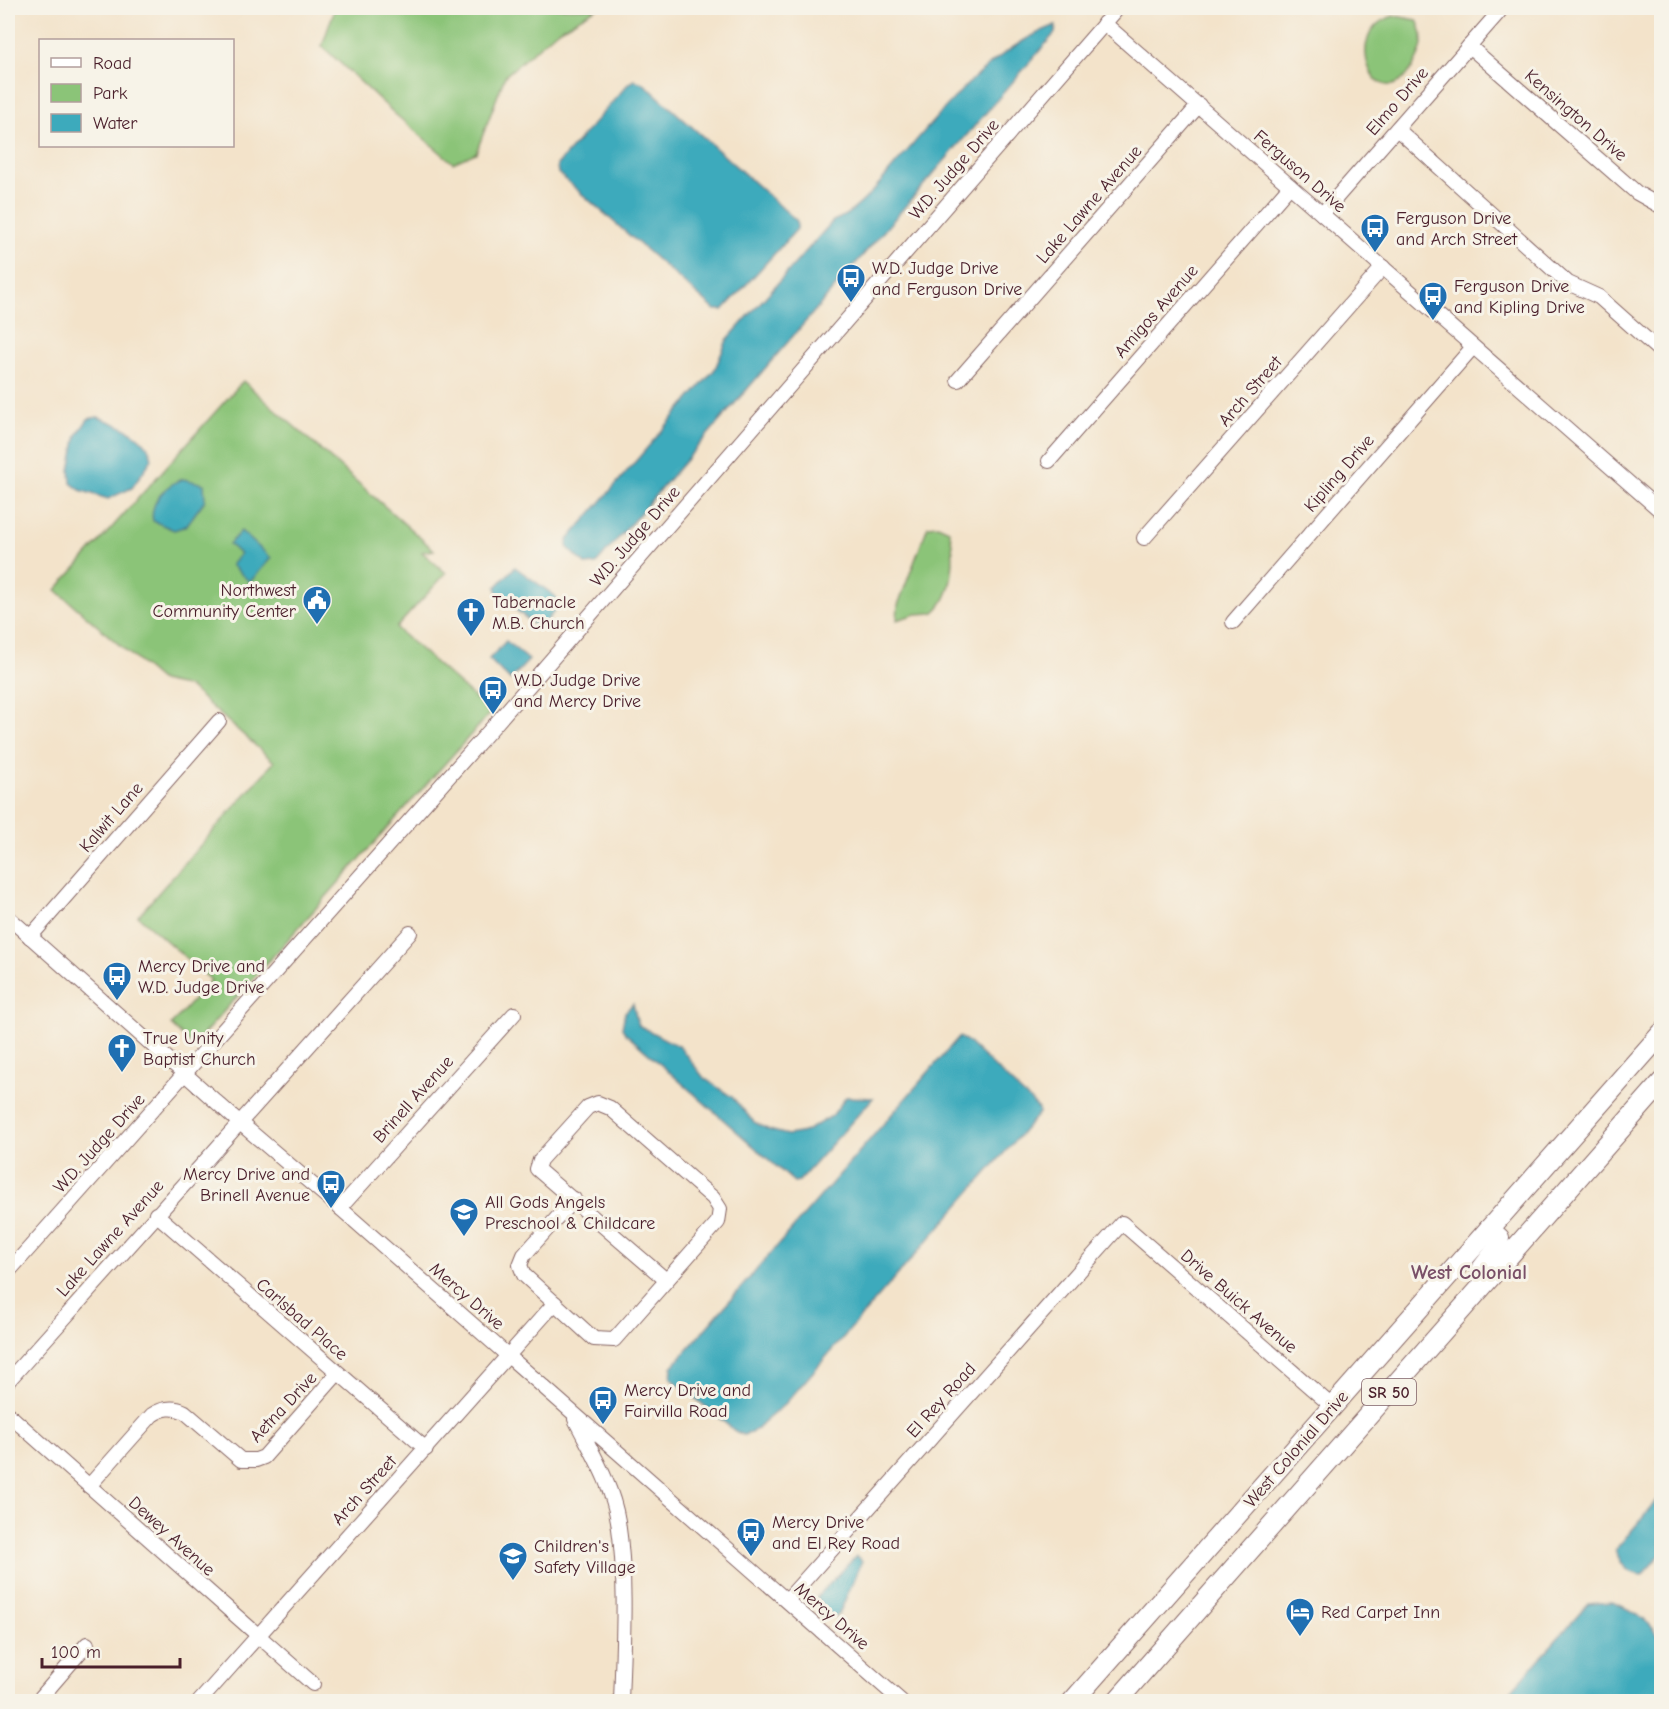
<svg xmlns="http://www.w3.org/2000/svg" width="1669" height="1709" font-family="'Comic Neue',sans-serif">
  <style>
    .green { fill: #8bc478; stroke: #6a7252; stroke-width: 1.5 }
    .water { fill: #3daabc; stroke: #446474; stroke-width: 1.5 }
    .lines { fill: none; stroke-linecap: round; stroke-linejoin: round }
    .minor-casing { stroke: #856463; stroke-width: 16 }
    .highway-casing { stroke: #856463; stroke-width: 22 }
    .minor { stroke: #fff; stroke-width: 14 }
    .highway { stroke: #fff; stroke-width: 20 }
    .labels { text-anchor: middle; stroke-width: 6; stroke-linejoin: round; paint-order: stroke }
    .shield { fill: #f7f3e8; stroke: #7e5f64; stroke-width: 1.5 }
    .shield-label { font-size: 16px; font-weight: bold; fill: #4a1f2b }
    .street-label { font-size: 18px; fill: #4a1f2b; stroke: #f7f3e8 }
    .poi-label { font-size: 18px; fill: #4a1f2b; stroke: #f7f3e8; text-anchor: start }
    .neighbourhood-label { font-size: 20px; font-weight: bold; fill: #7a5068; stroke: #f7f3e8 }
  </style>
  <rect width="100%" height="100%" fill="#f7f3e8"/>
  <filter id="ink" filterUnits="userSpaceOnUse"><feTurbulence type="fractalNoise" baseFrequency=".0167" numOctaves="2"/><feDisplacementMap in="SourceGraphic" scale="12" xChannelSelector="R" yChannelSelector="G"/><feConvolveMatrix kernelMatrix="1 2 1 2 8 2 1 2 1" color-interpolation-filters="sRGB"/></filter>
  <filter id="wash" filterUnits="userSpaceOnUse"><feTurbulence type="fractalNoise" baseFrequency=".008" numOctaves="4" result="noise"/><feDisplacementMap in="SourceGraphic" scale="24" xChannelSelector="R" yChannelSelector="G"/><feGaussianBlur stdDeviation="1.35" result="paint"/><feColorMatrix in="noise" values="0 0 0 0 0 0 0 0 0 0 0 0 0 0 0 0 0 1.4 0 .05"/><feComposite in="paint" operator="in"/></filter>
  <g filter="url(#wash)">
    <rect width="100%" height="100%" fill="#f3e3ca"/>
    <g class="green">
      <polygon points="335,8 597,8 557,31 505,76 476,153 453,163 395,114 322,46"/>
      <path d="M1395,16L1417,20C1425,37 1424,46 1415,63C1379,129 1336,29 1395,16Z"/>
      <polygon points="243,381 434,550 422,552 446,573 396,628 491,712 193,1046 171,1025 211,980 138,916 274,762 189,687 161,681 56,590"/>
      <path d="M938,525L949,530C956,554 955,596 933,613L916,614L897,620L898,605L928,526Z"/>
    </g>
    <g class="water">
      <path d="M1056,25L1055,33L596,564L586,565L567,547V541L715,369L727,340L833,221C859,212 878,184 896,164C943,110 987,51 1056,25Z"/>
      <polygon points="634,80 643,83 797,221 797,229 723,310 715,310 558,173 557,165 629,83"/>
      <path d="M98,417C119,425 148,435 152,459L132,488L108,499L80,490L71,483L70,470L77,435L88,419Z"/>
      <path d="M183,479L204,484L205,500L186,526L174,530L153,521C149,503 166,484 183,479Z"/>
      <polygon points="241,531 271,558 250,582 231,565 240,554 229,544"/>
      <polygon points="515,567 555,596 560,605 541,627 536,626 499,596 496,587"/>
      <polygon points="506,641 529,660 510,680 489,659"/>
      <polygon points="633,1004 638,1025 680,1047 704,1078 732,1097 754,1122 769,1130 788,1135 804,1132 832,1116 846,1097 873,1098 799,1181 794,1182 625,1033 622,1028 625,1012"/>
      <polygon points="959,1037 967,1041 1039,1109 1039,1113 785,1404 751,1433 743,1435 735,1431 671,1378 672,1367"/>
      <path d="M1661,1496V1554L1642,1575C1625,1573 1622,1564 1615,1550Z"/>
      <polygon points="856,1556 862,1561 839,1614 833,1617 816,1598"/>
      <path d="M1612,1602C1630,1609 1656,1623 1662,1644C1666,1661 1662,1684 1661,1701H1507L1505,1698L1588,1604Z"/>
    </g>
  </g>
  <g filter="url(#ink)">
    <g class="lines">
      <g class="minor-casing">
        <g id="minor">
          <polyline points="1104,23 1662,512"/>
          <polyline points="1469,46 1637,193 1662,207"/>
          <polyline points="1397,129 1568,283 1599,297 1662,353"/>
          <polyline points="1322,214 1499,12"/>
          <polyline points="958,380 1199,105"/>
          <polyline points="1049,461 1290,186"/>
          <polyline points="1144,538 1383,267"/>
          <polyline points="1233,622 1473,347"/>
          <polyline points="8,917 239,1122 340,1208 902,1702"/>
          <polyline points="30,937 219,721"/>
          <polyline points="574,1199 524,1255 520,1265 524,1275 594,1339 614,1340 718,1222 720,1209 713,1198 610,1108 598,1103 588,1107 540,1160 537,1169 666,1280"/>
          <polyline points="340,1208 514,1014"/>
          <polyline points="156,1214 426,1449"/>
          <polyline points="8,1272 492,728 1118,8"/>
          <polyline points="8,1381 410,933"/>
          <polyline points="8,1414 313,1684"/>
          <path d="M575,1419C591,1451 612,1484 618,1521C627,1580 623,1642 621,1702"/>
          <path d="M89,1486L152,1415C163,1408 173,1406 185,1412L241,1460H256L264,1457L337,1374"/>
          <polyline points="787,1600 1122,1223 1333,1407"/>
          <polyline points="37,1702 87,1644"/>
          <polyline points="199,1702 555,1303"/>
        </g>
      </g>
      <g class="highway-casing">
        <g id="highway">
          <polyline points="1481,1270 1497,1249 1499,1238 1489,1229"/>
          <polyline points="1072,1702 1662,1033"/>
          <polyline points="1116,1702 1662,1082"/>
        </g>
      </g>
      <use href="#minor" class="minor"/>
      <use href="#highway" class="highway"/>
    </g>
  </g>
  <defs>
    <g id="bus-pin" transform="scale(1.5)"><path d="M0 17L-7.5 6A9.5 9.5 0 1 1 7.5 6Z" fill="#1f6fb2" stroke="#f7f3e8"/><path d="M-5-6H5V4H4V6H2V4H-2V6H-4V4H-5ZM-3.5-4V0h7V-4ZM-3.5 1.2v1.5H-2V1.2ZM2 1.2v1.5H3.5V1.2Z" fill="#fff"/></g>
    <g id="civic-pin" transform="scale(1.5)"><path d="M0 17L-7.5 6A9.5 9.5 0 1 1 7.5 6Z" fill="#1f6fb2" stroke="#f7f3e8"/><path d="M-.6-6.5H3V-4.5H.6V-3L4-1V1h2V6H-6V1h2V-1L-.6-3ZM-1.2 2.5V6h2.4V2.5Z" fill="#fff"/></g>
    <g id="church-pin" transform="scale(1.5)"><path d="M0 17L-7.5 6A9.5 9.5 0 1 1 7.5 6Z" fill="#1f6fb2" stroke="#f7f3e8"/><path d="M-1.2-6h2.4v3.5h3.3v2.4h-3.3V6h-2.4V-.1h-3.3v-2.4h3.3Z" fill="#fff"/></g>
    <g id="school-pin" transform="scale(1.5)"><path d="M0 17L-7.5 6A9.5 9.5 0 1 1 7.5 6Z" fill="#1f6fb2" stroke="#f7f3e8"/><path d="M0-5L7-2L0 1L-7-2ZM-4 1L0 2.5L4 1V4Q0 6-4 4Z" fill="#fff"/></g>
    <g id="hotel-pin" transform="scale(1.5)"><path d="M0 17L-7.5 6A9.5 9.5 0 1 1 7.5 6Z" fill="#1f6fb2" stroke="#f7f3e8"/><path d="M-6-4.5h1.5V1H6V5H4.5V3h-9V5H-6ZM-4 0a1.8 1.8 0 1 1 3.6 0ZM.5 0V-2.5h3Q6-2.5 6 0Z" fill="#fff"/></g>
  </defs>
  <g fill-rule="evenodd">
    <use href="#bus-pin" x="1375" y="228"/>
    <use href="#bus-pin" x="851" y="278"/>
    <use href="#bus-pin" x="1433" y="296"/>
    <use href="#civic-pin" x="317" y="600"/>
    <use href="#church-pin" x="471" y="612"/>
    <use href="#bus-pin" x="493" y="690"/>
    <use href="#bus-pin" x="117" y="976"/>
    <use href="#church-pin" x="122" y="1048"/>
    <use href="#bus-pin" x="331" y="1184"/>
    <use href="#school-pin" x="464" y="1212"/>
    <use href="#bus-pin" x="603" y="1400"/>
    <use href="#bus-pin" x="751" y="1532"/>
    <use href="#school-pin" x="513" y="1556"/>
    <use href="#hotel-pin" x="1300" y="1612"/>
  </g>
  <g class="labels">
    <rect class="shield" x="1362" y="1379" width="54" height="26" rx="4.5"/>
    <g class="shield-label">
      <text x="1389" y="1398">SR 50</text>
    </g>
    <g class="street-label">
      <text transform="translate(1397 101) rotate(-49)" y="6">Elmo Drive</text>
      <text transform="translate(1576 115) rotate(41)" y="6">Kensington Drive</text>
      <text transform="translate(954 169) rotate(-49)" y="6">W.D. Judge Drive</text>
      <text transform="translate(1300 171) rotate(41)" y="6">Ferguson Drive</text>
      <text transform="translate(1089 204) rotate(-49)" y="6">Lake Lawne Avenue</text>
      <text transform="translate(1156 311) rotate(-49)" y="6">Amigos Avenue</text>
      <text transform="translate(1250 391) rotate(-49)" y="6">Arch Street</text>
      <text transform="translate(1339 473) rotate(-49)" y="6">Kipling Drive</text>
      <text transform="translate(635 536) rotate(-49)" y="6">W.D. Judge Drive</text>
      <text transform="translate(111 817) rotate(-49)" y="6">Kalwit Lane</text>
      <text transform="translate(413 1099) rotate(-48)" y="6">Brinell Avenue</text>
      <text transform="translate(99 1143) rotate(-48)" y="6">W.D. Judge Drive</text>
      <text transform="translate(110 1238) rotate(-48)" y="6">Lake Lawne Avenue</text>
      <text transform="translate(467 1296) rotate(41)" y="6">Mercy Drive</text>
      <text transform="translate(1239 1301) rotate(41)" y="6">Drive Buick Avenue</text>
      <text transform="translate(302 1319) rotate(41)" y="6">Carlsbad Place</text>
      <text transform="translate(941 1400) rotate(-48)" y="6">El Rey Road</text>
      <text transform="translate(283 1407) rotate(-47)" y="6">Aetna Drive</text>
      <text transform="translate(1296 1449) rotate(-49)" y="6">West Colonial Drive</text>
      <text transform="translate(364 1490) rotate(-48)" y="6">Arch Street</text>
      <text transform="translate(172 1536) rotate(42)" y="6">Dewey Avenue</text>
      <text transform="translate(832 1616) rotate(41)" y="6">Mercy Drive</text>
    </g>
    <g class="poi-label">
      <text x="1396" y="224">Ferguson Drive<tspan x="1396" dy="21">and Arch Street</tspan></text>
      <text x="872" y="274">W.D. Judge Drive<tspan x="872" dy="21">and Ferguson Drive</tspan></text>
      <text x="1454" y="292">Ferguson Drive<tspan x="1454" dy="21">and Kipling Drive</tspan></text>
      <text x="296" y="596" text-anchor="end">Northwest<tspan x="296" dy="21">Community Center</tspan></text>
      <text x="492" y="608">Tabernacle<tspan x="492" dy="21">M.B. Church</tspan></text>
      <text x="514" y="686">W.D. Judge Drive<tspan x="514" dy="21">and Mercy Drive</tspan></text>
      <text x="138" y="972">Mercy Drive and<tspan x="138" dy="21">W.D. Judge Drive</tspan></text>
      <text x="143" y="1044">True Unity<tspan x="143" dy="21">Baptist Church</tspan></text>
      <text x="310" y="1180" text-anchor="end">Mercy Drive and<tspan x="310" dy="21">Brinell Avenue</tspan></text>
      <text x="485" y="1208">All Gods Angels<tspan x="485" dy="21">Preschool &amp; Childcare</tspan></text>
      <text x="624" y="1396">Mercy Drive and<tspan x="624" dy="21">Fairvilla Road</tspan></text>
      <text x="772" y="1528">Mercy Drive<tspan x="772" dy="21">and El Rey Road</tspan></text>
      <text x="534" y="1552">Children's<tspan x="534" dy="21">Safety Village</tspan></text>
      <text x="1321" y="1618">Red Carpet Inn</text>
    </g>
    <g class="neighbourhood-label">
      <text x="1469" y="1279">West Colonial</text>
    </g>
  </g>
  <rect width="1669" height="1709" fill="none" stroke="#f7f3e8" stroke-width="30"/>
  <rect x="39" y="39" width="195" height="108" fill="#f7f3e8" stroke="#b29e9c" stroke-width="1.5"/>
  <rect x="51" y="58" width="30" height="9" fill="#ffffff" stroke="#b29e9c" stroke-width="1.5"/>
  <text x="93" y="69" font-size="18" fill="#4a1f2b">Road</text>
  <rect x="51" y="84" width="30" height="18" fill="#8bc478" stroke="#b29e9c" stroke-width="1.5"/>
  <text x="93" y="99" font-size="18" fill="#4a1f2b">Park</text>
  <rect x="51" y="114" width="30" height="18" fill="#3daabc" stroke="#b29e9c" stroke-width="1.5"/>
  <text x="93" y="129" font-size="18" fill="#4a1f2b">Water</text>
  <path d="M42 1658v9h138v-9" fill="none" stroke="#4a1f2b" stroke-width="3"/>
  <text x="51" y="1658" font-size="18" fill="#4a1f2b" stroke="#f7f3e8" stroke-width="4.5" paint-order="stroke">100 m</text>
</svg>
